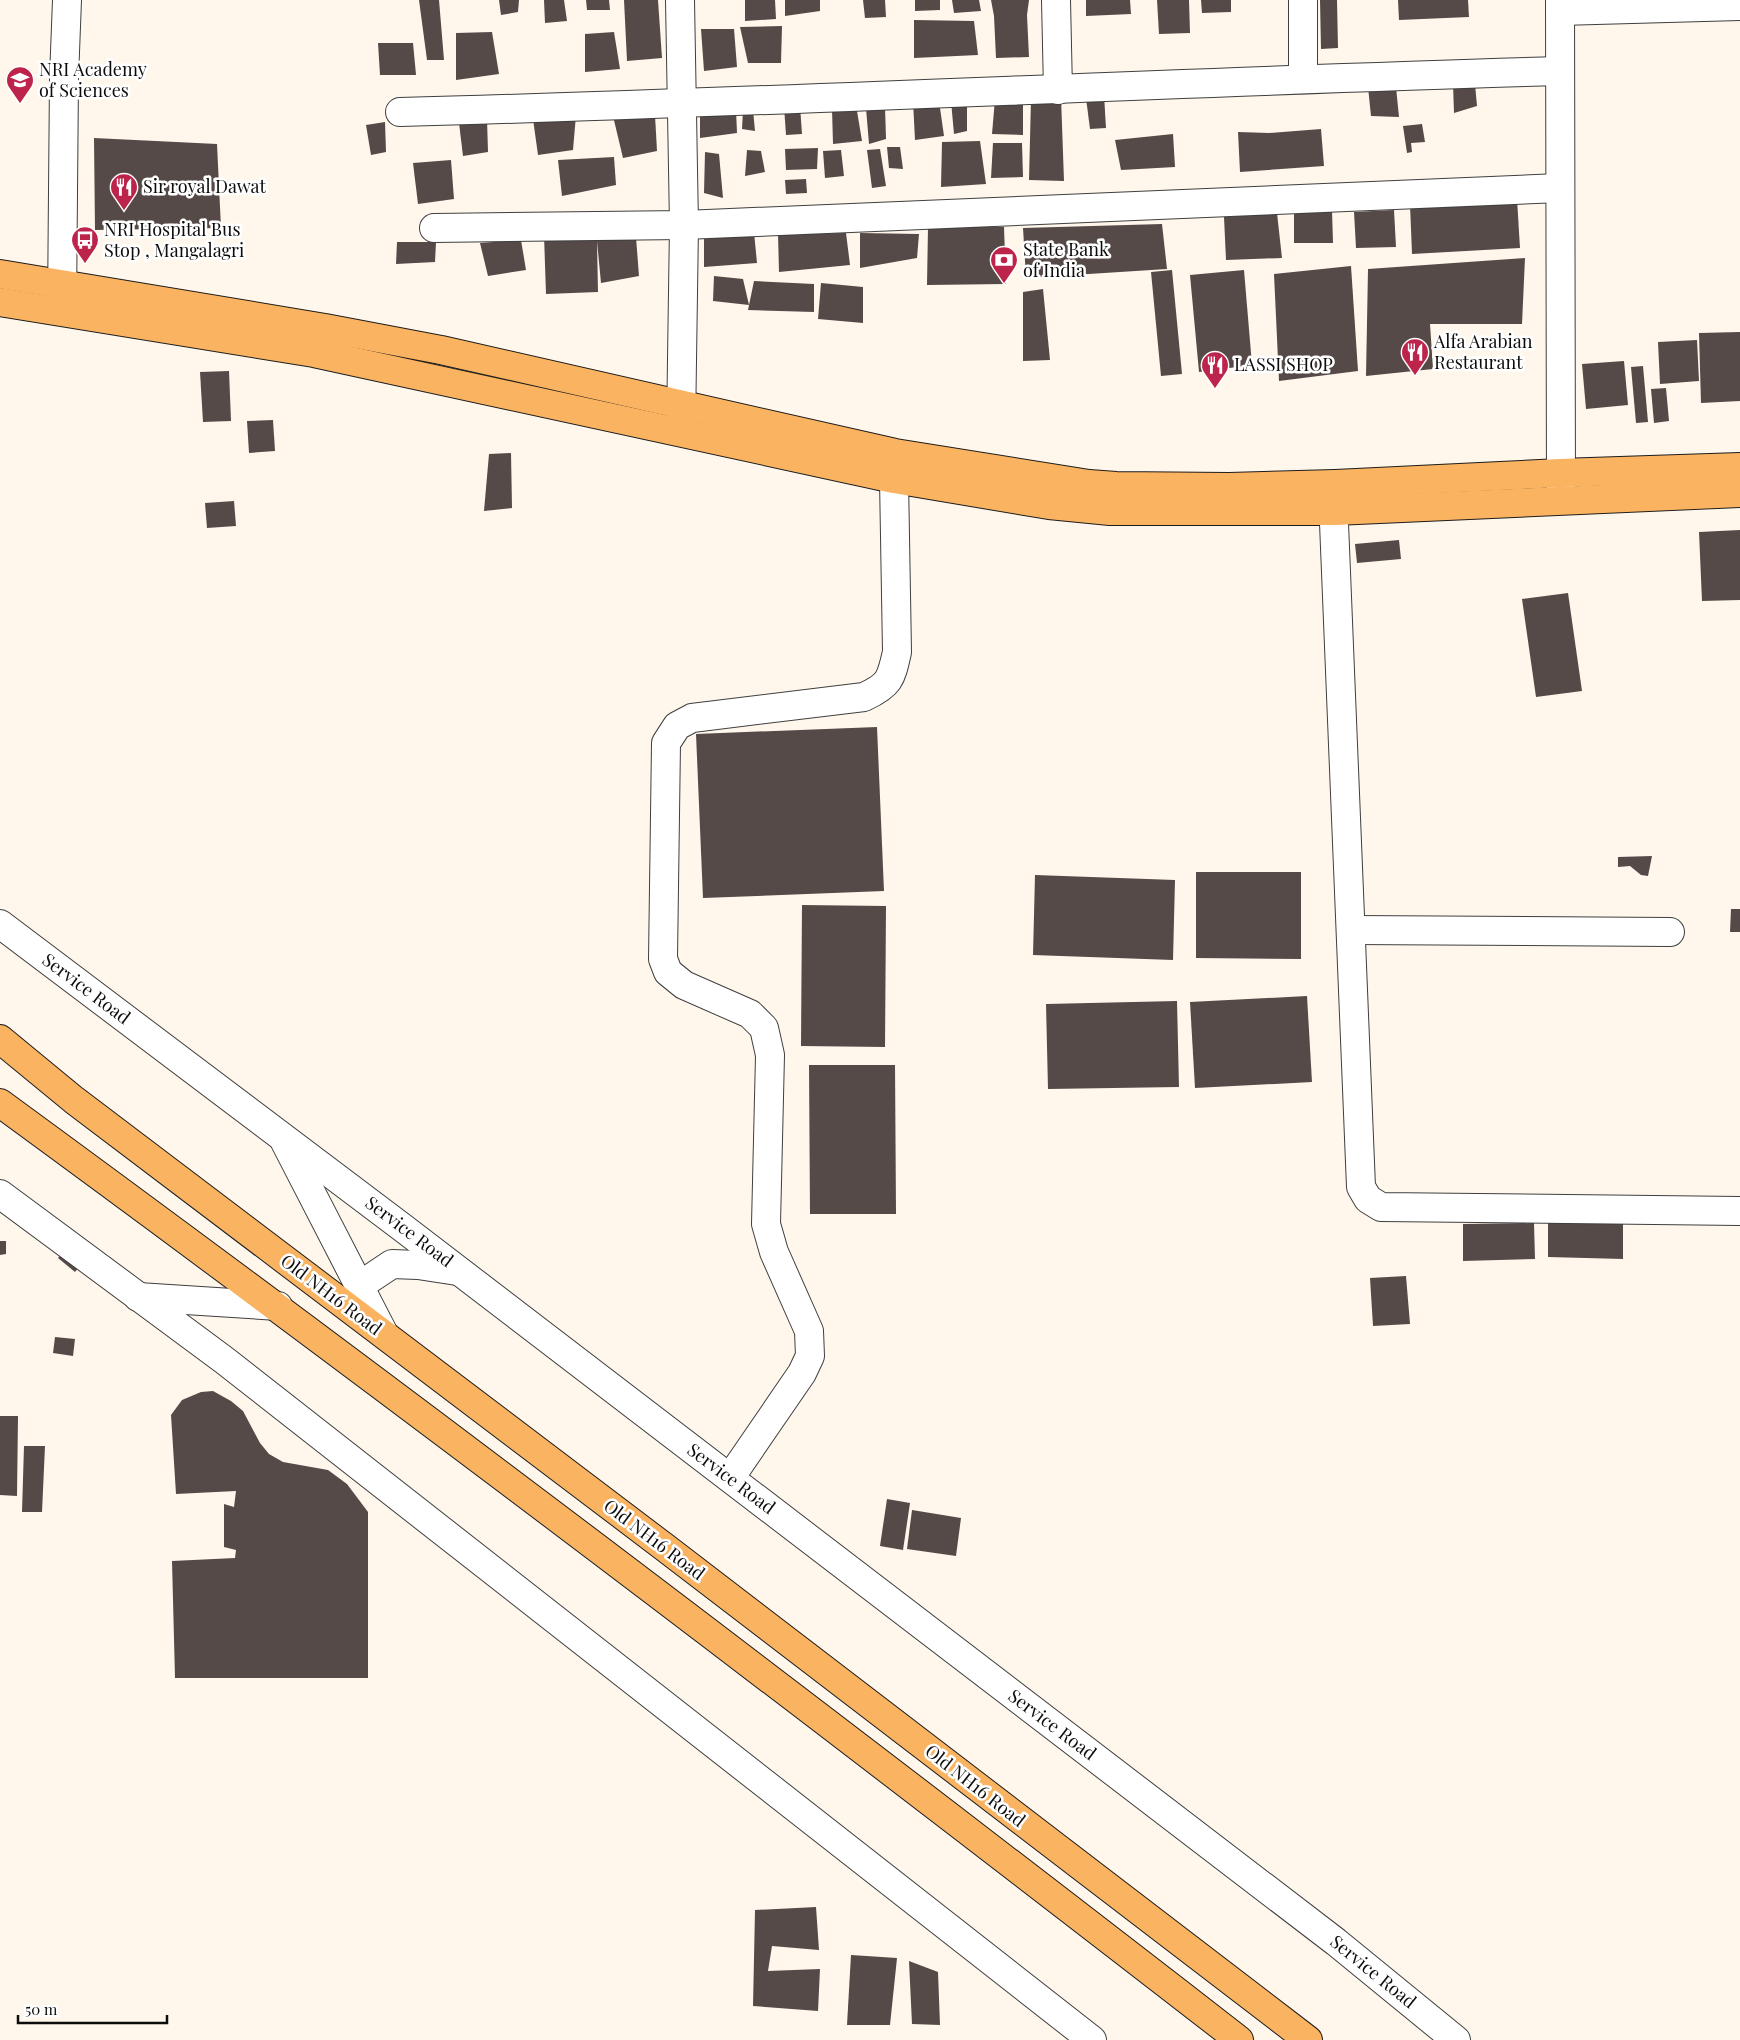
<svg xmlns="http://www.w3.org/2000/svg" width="1740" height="2040" font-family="'Playfair Display',serif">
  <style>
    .building { fill: #554a48 }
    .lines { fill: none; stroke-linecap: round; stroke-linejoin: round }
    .minor-casing { stroke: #3f3f3f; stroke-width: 30 }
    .major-casing { stroke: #1d1d1d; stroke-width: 30 }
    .minor { stroke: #fff; stroke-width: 28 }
    .major { stroke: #f9b361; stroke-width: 28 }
    .labels { text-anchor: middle; stroke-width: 5; stroke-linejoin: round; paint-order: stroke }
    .poi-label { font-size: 18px; fill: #0c0c0c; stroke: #fff; text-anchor: start }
    .street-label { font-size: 18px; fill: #0c0c0c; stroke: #fff }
  </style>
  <rect width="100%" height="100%" fill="#fff7eb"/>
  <g class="building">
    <polygon points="419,0 439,0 444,60 427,60"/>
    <polygon points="499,0 519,0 518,12 501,15"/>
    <polygon points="544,0 564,0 567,21 545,23"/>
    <polygon points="586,0 609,0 610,10 587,10"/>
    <polygon points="624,0 658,0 662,58 627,61"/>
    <polygon points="745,0 775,0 776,19 745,21"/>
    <polygon points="785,0 820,0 820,11 785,16"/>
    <polygon points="863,0 885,0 886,17 865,18"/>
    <polygon points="915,0 940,0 940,10 915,11"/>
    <polygon points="952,0 979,0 981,11 954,13"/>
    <polygon points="991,0 1029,0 1027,15 1029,57 996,58 994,16"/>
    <polygon points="1086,0 1130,0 1131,14 1086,16"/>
    <polygon points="1157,0 1189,0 1190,33 1159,34"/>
    <polygon points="1201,0 1231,0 1231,12 1202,13"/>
    <polygon points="1320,0 1337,0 1338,48 1321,49"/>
    <polygon points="1398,0 1468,0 1469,17 1399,20"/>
    <polygon points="914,20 974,21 978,55 914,58"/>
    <polygon points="782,26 781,63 748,63 740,27"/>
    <polygon points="701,29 734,29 737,67 704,71"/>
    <polygon points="492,32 499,74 456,80 456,33"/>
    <polygon points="614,32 620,69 585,72 585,34"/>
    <polygon points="378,43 413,43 416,75 380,75"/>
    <polygon points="1453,84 1475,84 1477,106 1454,113"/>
    <polygon points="1368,87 1396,87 1399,117 1371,116"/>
    <polygon points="1104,95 1106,128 1090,129 1086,98"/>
    <polygon points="1061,97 1064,181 1029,180 1031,99"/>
    <polygon points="995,99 1023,99 1023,135 992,134"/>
    <polygon points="913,101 939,101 944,136 915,140"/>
    <polygon points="951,101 967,102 967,131 954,134"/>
    <polygon points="784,106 800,106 802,134 786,135"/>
    <polygon points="885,107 886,139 869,144 866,108"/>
    <polygon points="700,109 736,110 737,133 700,138"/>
    <polygon points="832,109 857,111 862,141 833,144"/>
    <polygon points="743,110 753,110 755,131 742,129"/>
    <polygon points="576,115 573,150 538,155 533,119"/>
    <polygon points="655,115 657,151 623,158 613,116"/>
    <polygon points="487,120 488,152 463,156 459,123"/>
    <polygon points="385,122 386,152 371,155 366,125"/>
    <polygon points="1422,124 1425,142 1411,143 1412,152 1407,153 1403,126"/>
    <polygon points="1321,129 1324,166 1240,172 1238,132 1269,133"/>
    <polygon points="1173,134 1175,167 1121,170 1115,140"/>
    <polygon points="94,138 217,144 221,228 95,230"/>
    <polygon points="980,141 986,184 941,187 942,142"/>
    <polygon points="993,143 1022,143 1023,177 991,178"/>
    <polygon points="887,147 900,147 903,169 889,168"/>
    <polygon points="818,148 817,169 786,170 785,149"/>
    <polygon points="880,149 886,186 872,188 867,150"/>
    <polygon points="747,150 761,151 765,172 745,176"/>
    <polygon points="841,150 844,176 825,178 823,151"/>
    <polygon points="705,152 719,154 723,198 704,193"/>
    <polygon points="614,157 616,185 562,196 558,160"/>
    <polygon points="451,160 454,199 418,204 413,163"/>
    <polygon points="806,179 807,193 786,194 785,180"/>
    <polygon points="1517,199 1520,248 1412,254 1410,204"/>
    <polygon points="1394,210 1396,247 1356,248 1354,212"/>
    <polygon points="1294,211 1332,211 1333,243 1294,243"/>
    <polygon points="1277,213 1282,258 1226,260 1224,217"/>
    <polygon points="1162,224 1167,269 1026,278 1023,228"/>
    <polygon points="928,227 1004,227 1006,284 927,285"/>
    <polygon points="754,232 757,263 704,267 704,233"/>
    <polygon points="846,233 850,265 779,272 778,234"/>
    <polygon points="860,233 919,234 917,258 860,268"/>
    <polygon points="544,235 636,237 639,276 601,283 597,241 598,292 546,294"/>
    <polygon points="521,240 526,270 488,276 480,243"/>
    <polygon points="397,242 436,242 435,262 396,264"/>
    <polygon points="1525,258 1522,324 1430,324 1433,369 1366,376 1368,269"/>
    <polygon points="1351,266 1358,371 1279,381 1274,274"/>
    <polygon points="1172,270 1182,374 1161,376 1151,272"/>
    <polygon points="1244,270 1252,365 1199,372 1190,275"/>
    <polygon points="714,276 743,279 749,305 713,301"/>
    <polygon points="754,281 814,284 814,312 748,310"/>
    <polygon points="821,283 863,287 863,323 818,319"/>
    <polygon points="1043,289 1050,360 1023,361 1023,292"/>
    <polygon points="1740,332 1740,401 1701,403 1699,333"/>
    <polygon points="1697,340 1699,381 1660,384 1658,342"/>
    <polygon points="1624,361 1628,405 1586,409 1582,364"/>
    <polygon points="1643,366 1648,422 1636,423 1631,367"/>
    <polygon points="229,371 231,421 203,422 200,372"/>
    <polygon points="1666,388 1669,421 1654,423 1651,389"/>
    <polygon points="273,420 275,451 249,453 247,421"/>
    <polygon points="511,453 512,508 484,511 489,454"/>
    <polygon points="234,501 236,526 207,528 205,503"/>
    <polygon points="1740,530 1740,600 1702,601 1699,532"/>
    <polygon points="1399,540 1401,559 1357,563 1355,544"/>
    <polygon points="1568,593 1582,691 1536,697 1522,599"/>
    <polygon points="877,727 884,891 703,898 696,734"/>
    <polygon points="1652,856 1648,876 1641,875 1630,866 1618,867 1618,857"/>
    <polygon points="1196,872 1301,872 1301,959 1196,958"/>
    <polygon points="1035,875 1175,880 1173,960 1033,955"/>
    <polygon points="802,905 886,906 885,1047 801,1046"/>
    <polygon points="1731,909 1740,909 1740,932 1730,932"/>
    <polygon points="1307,996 1312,1082 1195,1088 1190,1002"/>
    <polygon points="1177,1001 1179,1087 1048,1089 1046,1004"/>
    <polygon points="809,1065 895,1065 896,1214 810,1214"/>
    <polygon points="1548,1218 1623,1219 1623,1259 1548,1257"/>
    <polygon points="1534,1223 1535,1259 1463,1261 1463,1224"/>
    <polygon points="0,1241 6,1241 6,1254 0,1255"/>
    <polygon points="65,1249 82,1263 75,1272 58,1258"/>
    <polygon points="1406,1276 1410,1324 1373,1326 1370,1278"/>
    <polygon points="55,1337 75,1339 73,1356 53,1353"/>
    <polygon points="213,1391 231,1401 243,1411 260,1443 269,1454 283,1462 328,1470 347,1484 368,1512 368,1678 175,1678 172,1561 235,1558 236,1550 224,1547 224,1504 234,1507 236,1491 176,1494 171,1415 182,1400 201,1392"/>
    <polygon points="0,1416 18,1416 17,1496 0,1495"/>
    <polygon points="24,1446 45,1446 42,1512 22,1512"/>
    <polygon points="887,1499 910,1503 903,1550 880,1546"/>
    <polygon points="912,1510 961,1518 956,1556 907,1549"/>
    <polygon points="816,1907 819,1950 772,1946 768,1971 820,1969 818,2011 753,2006 755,1910"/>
    <polygon points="851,1955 897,1958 890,2025 847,2025"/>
    <polygon points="909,1961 938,1972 940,2025 912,2024"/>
  </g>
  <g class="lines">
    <g class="minor-casing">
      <g id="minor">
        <polyline points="680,0 684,225 681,428"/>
        <polyline points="1056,0 1058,90"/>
        <polyline points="1303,0 1303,78"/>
        <polyline points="1560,0 1561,496"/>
        <polyline points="1560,11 1740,6"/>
        <path d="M400,112C787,102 1173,82 1560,71"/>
        <polyline points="434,228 684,225 1560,188"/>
        <polyline points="62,308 64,78 67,0"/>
        <polyline points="1335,488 1334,523 1361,1187 1368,1199 1381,1207 1740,1211"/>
        <polyline points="0,924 403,1228 1336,1942 1456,2040"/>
        <polyline points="1351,930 1670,932"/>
        <polyline points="285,1142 384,1334"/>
        <polyline points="0,1194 224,1360 1092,2040"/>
        <polyline points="359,1286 392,1264 418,1265 457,1271"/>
        <polyline points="138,1297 278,1306"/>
        <path d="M730,1478L802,1373L810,1356L809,1331L774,1252L766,1224L770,1055L764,1028L750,1014L684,985L668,972L663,959L666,743L677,726L692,718L864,697C890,685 891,679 897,652L894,479"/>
      </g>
    </g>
    <g class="major-casing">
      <g id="major">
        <polyline points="0,274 325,328 441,350 895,453 1089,484 1116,486 1229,487 1335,484 1560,473 1740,467"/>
        <polyline points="0,302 314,353 894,479 1049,505 1110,511 1335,511 1740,493"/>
        <polyline points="0,1039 74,1100 663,1546 1308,2040"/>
        <path d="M0,1103C418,1409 830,1723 1239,2040"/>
      </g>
    </g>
    <use href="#minor" class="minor"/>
    <use href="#major" class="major"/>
  </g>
  <defs>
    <g id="university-pin" transform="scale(1.4375)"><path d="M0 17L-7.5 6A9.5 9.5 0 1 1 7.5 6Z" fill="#bc244c" stroke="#fff"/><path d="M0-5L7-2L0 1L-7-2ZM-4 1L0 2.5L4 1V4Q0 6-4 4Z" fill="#fff"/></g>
    <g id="restaurant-pin" transform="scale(1.4375)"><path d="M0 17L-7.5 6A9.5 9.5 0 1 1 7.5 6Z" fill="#bc244c" stroke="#fff"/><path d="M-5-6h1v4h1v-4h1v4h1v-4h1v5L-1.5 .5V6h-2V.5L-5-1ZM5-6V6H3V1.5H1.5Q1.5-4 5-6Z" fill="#fff"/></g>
    <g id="bus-pin" transform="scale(1.4375)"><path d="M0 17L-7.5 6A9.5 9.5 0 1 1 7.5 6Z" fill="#bc244c" stroke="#fff"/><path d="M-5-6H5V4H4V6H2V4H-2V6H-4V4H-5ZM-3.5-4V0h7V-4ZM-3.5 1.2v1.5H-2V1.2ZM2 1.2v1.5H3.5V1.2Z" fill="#fff"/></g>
    <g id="bank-pin" transform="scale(1.4375)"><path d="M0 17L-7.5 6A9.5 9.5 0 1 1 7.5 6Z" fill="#bc244c" stroke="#fff"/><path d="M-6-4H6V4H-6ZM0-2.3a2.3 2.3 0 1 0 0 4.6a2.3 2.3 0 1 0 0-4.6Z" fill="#fff"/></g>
  </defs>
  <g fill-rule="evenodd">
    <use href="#university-pin" x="20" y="80"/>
    <use href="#restaurant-pin" x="124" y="187"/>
    <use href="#bus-pin" x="85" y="240"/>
    <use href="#bank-pin" x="1004" y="260"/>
    <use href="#restaurant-pin" x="1415" y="352"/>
    <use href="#restaurant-pin" x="1215" y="365"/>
  </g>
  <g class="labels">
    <g class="poi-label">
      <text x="39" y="76">NRI Academy<tspan x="39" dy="21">of Sciences</tspan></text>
      <text x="143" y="193">Sir royal Dawat</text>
      <text x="104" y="236">NRI Hospital Bus<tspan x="104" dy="21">Stop , Mangalagri</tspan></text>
      <text x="1023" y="256">State Bank<tspan x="1023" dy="21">of India</tspan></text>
      <text x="1434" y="348">Alfa Arabian<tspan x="1434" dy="21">Restaurant</tspan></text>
      <text x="1234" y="371">LASSI SHOP</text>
    </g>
    <g class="street-label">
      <text transform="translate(86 989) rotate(37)" y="6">Service Road</text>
      <text transform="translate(409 1232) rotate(37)" y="6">Service Road</text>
      <text transform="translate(331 1295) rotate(37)" y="6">Old NH16 Road</text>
      <text transform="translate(731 1479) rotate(37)" y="6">Service Road</text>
      <text transform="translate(654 1540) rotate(37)" y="6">Old NH16 Road</text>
      <text transform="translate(1052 1725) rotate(37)" y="6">Service Road</text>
      <text transform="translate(975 1786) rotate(38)" y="6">Old NH16 Road</text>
      <text transform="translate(1373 1972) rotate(39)" y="6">Service Road</text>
    </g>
  </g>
  <path d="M18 2015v8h149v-8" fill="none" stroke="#0c0c0c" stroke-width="2.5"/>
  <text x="25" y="2015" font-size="15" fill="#0c0c0c" stroke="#ffffff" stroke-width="4" paint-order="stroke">50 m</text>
</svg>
